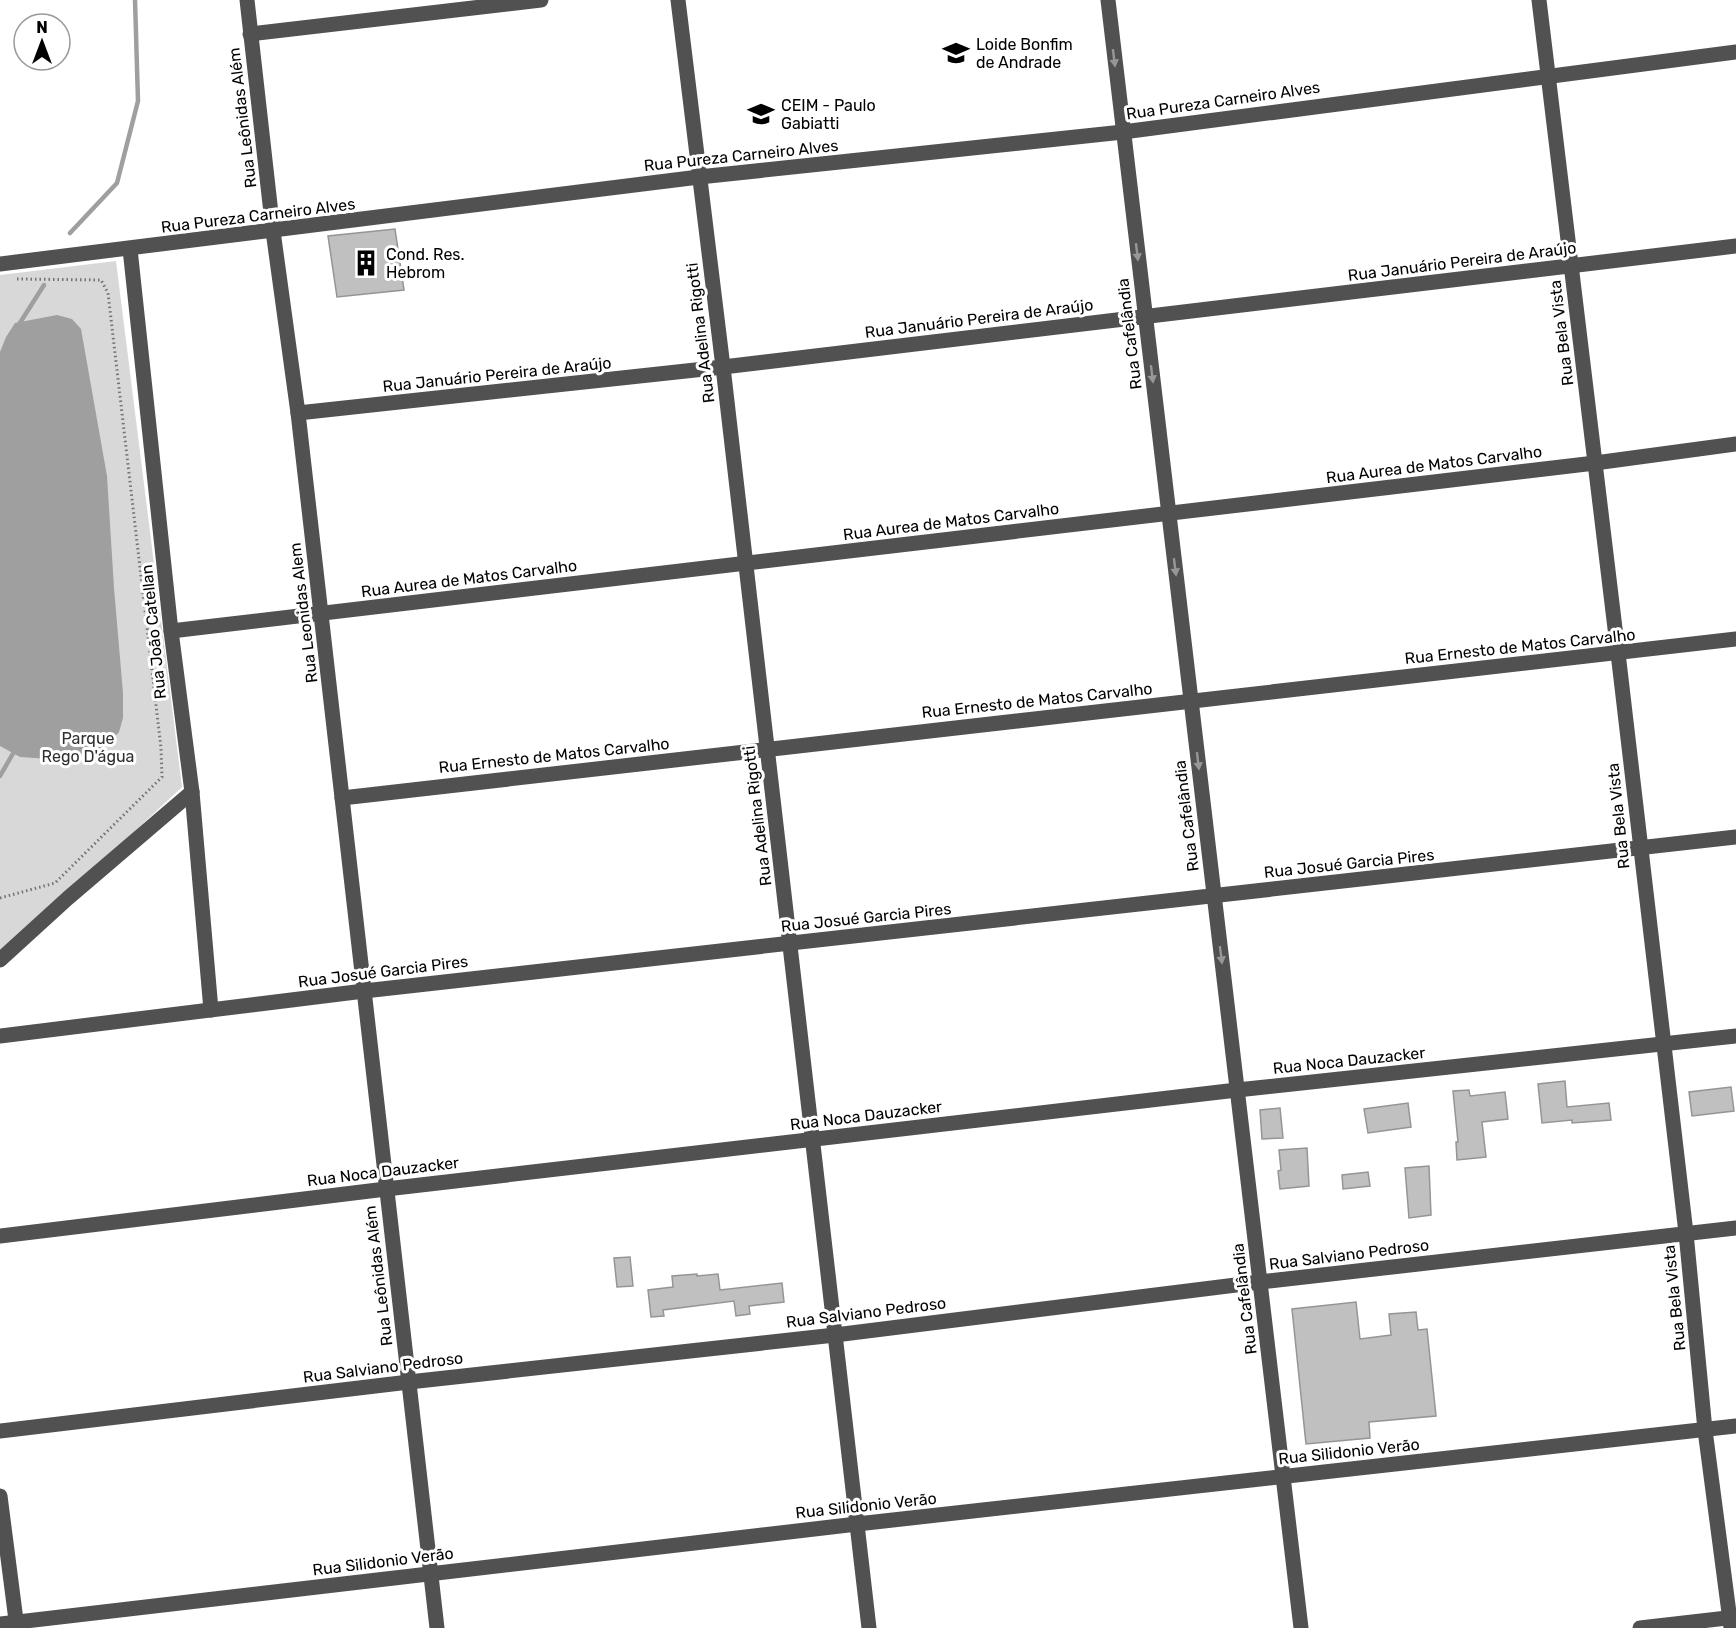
<svg xmlns="http://www.w3.org/2000/svg" width="1736" height="1628" font-family="Rubik,sans-serif">
  <style>
    .green { fill: #d8d8d8 }
    .water { fill: #9f9f9f }
    .lines { fill: none; stroke-linecap: round; stroke-linejoin: round }
    .stream { stroke: #9f9f9f; stroke-width: 4.5 }
    .building { fill: #c0c0c0; stroke: #959595; stroke-width: 1.5 }
    .path { stroke: #737373; stroke-width: 3; stroke-dasharray: 1.5 3; stroke-linecap: butt }
    .minor { stroke: #515151; stroke-width: 15 }
    .oneway { fill: #979797 }
    .labels { text-anchor: middle; stroke-width: 6; stroke-linejoin: round; paint-order: stroke }
    .poi-label { font-size: 16px; fill: #000; stroke: #fff; text-anchor: start }
    .street-label { font-size: 16px; fill: #000; stroke: #fff }
    .park-label { font-size: 16px; fill: #2f2f2f; stroke: #fff }
  </style>
  <rect width="100%" height="100%" fill="#fff"/>
  <polygon class="green" points="116,261 182,787 0,957 0,275"/>
  <polygon class="water" points="57,315 72,319 81,329 107,476 114,588 123,693 123,718 119,732 111,741 93,753 49,759 20,757 0,746 0,352 6,337 15,323"/>
  <g class="lines">
    <g class="stream">
      <polyline points="70,233 117,183 138,101 135,0"/>
      <polyline points="18,326 44,285"/>
      <polyline points="0,776 15,750"/>
    </g>
  </g>
  <g class="building">
    <polygon points="395,229 404,290 337,297 328,236"/>
    <polygon points="1565,1081 1567,1107 1609,1103 1611,1120 1572,1123 1572,1120 1542,1123 1538,1084"/>
    <polygon points="1731,1087 1734,1111 1692,1116 1689,1092"/>
    <polygon points="1469,1090 1470,1096 1505,1092 1508,1119 1482,1122 1486,1157 1457,1160 1456,1142 1458,1142 1453,1091"/>
    <polygon points="1408,1103 1411,1127 1368,1133 1364,1109"/>
    <polygon points="1280,1108 1283,1138 1262,1139 1260,1110"/>
    <polygon points="1307,1148 1309,1186 1280,1189 1278,1171 1281,1170 1279,1150"/>
    <polygon points="1429,1166 1431,1215 1409,1218 1405,1168"/>
    <polygon points="1368,1172 1370,1186 1343,1189 1342,1175"/>
    <polygon points="630,1257 633,1286 617,1287 614,1258"/>
    <polygon points="697,1274 697,1276 718,1274 720,1290 782,1283 784,1302 749,1306 750,1314 736,1316 734,1301 663,1310 664,1316 651,1317 648,1290 673,1287 672,1276"/>
    <polygon points="1356,1302 1360,1339 1391,1335 1389,1314 1416,1312 1418,1330 1427,1329 1436,1416 1369,1422 1370,1438 1306,1444 1292,1309"/>
  </g>
  <g class="lines">
    <polyline class="path" points="0,898 55,883 162,777 161,748 108,293 101,280 17,279"/>
    <g class="minor">
      <polyline points="247,0 273,231 298,413 437,1628"/>
      <polyline points="678,0 723,367 869,1628"/>
      <polyline points="1108,0 1301,1628"/>
      <polyline points="1539,0 1618,653 1686,1233 1705,1430 1731,1628"/>
      <polyline points="250,34 541,0"/>
      <polyline points="130,249 171,631 192,792 211,1010"/>
      <polyline points="0,264 699,177 1123,132 1736,52"/>
      <polyline points="298,413 723,367 1736,246"/>
      <polyline points="171,631 1595,463 1736,444"/>
      <polyline points="342,798 1736,639"/>
      <polyline points="0,960 68,898 192,792"/>
      <polyline points="0,1036 364,991 1736,837"/>
      <polyline points="0,1236 386,1189 1237,1090 1736,1036"/>
      <polyline points="0,1431 409,1382 835,1335 1260,1282 1736,1228"/>
      <polyline points="0,1496 17,1628"/>
      <polyline points="0,1624 857,1524 1736,1426"/>
      <polyline points="1640,1628 1736,1617"/>
    </g>
  </g>
  <defs><path id="oneway-solid" d="M-6-.8H1V-3.2L6.5 0L1 3.2V.8H-6Z" transform="scale(1.5)"/></defs>
  <g class="oneway">
    <use href="#oneway-solid" transform="translate(1114 58) rotate(83)"/>
    <use href="#oneway-solid" transform="translate(1137 252) rotate(83)"/>
    <use href="#oneway-solid" transform="translate(1152 374) rotate(83)"/>
    <use href="#oneway-solid" transform="translate(1175 567) rotate(83)"/>
    <use href="#oneway-solid" transform="translate(1198 761) rotate(83)"/>
    <use href="#oneway-solid" transform="translate(1221 955) rotate(83)"/>
  </g>
  <defs>
    <g id="school-bare" transform="scale(2.07)"><path d="M0-5L7-2L0 1L-7-2ZM-4 1L0 2.5L4 1V4Q0 6-4 4Z" fill="#000" stroke="#fff" stroke-width="2.5" paint-order="stroke"/></g>
    <g id="building-bare" transform="scale(2.07)"><path d="M-4-6H4V6H1V3H-1V6H-4ZM-2.5-4.3h1.7v1.8h-1.7ZM.8-4.3h1.7v1.8H.8ZM-2.5-1h1.7V.8h-1.7ZM.8-1h1.7V.8H.8Z" fill="#000" stroke="#fff" stroke-width="2.5" paint-order="stroke"/></g>
  </defs>
  <g fill-rule="evenodd">
    <use href="#school-bare" x="956" y="53"/>
    <use href="#school-bare" x="761" y="114"/>
    <use href="#building-bare" x="366" y="263"/>
  </g>
  <g class="labels">
    <g class="poi-label">
      <text x="976" y="50">Loide Bonfim<tspan x="976" dy="18">de Andrade</tspan></text>
      <text x="781" y="111">CEIM - Paulo<tspan x="781" dy="18">Gabiatti</tspan></text>
      <text x="386" y="260">Cond. Res.<tspan x="386" dy="18">Hebrom</tspan></text>
    </g>
    <g class="street-label">
      <text transform="translate(1223 100) rotate(-8)" y="6">Rua Pureza Carneiro Alves</text>
      <text transform="translate(242 118) rotate(-97)" y="6">Rua Leônidas Além</text>
      <text transform="translate(741 155) rotate(-6)" y="6">Rua Pureza Carneiro Alves</text>
      <text transform="translate(258 215) rotate(-7)" y="6">Rua Pureza Carneiro Alves</text>
      <text transform="translate(1462 261) rotate(-7)" y="6">Rua Januário Pereira de Araújo</text>
      <text transform="translate(979 318) rotate(-7)" y="6">Rua Januário Pereira de Araújo</text>
      <text transform="translate(700 333) rotate(-97)" y="6">Rua Adelina Rigotti</text>
      <text transform="translate(1561 333) rotate(-97)" y="6">Rua Bela Vista</text>
      <text transform="translate(1129 334) rotate(-97)" y="6">Rua Cafelândia</text>
      <text transform="translate(497 374) rotate(-6)" y="6">Rua Januário Pereira de Araújo</text>
      <text transform="translate(1434 464) rotate(-7)" y="6">Rua Aurea de Matos Carvalho</text>
      <text transform="translate(951 521) rotate(-7)" y="6">Rua Aurea de Matos Carvalho</text>
      <text transform="translate(469 578) rotate(-7)" y="6">Rua Aurea de Matos Carvalho</text>
      <text transform="translate(303 613) rotate(-97)" y="6">Rua Leonidas Alem</text>
      <text transform="translate(153 632) rotate(-96)" y="6">Rua João Catellan</text>
      <text transform="translate(1520 646) rotate(-6)" y="6">Rua Ernesto de Matos Carvalho</text>
      <text transform="translate(1037 700) rotate(-6)" y="6">Rua Ernesto de Matos Carvalho</text>
      <text transform="translate(554 755) rotate(-6)" y="6">Rua Ernesto de Matos Carvalho</text>
      <text transform="translate(757 816) rotate(-97)" y="6">Rua Adelina Rigotti</text>
      <text transform="translate(1186 816) rotate(-97)" y="6">Rua Cafelândia</text>
      <text transform="translate(1618 816) rotate(-96)" y="6">Rua Bela Vista</text>
      <text transform="translate(1349 863) rotate(-6)" y="6">Rua Josué Garcia Pires</text>
      <text transform="translate(866 917) rotate(-6)" y="6">Rua Josué Garcia Pires</text>
      <text transform="translate(383 971) rotate(-7)" y="6">Rua Josué Garcia Pires</text>
      <text transform="translate(1349 1060) rotate(-6)" y="6">Rua Noca Dauzacker</text>
      <text transform="translate(866 1115) rotate(-7)" y="6">Rua Noca Dauzacker</text>
      <text transform="translate(383 1171) rotate(-7)" y="6">Rua Noca Dauzacker</text>
      <text transform="translate(1349 1254) rotate(-7)" y="6">Rua Salviano Pedroso</text>
      <text transform="translate(378 1276) rotate(-97)" y="6">Rua Leônidas Além</text>
      <text transform="translate(1674 1298) rotate(-96)" y="6">Rua Bela Vista</text>
      <text transform="translate(1244 1299) rotate(-97)" y="6">Rua Cafelândia</text>
      <text transform="translate(866 1312) rotate(-7)" y="6">Rua Salviano Pedroso</text>
      <text transform="translate(383 1367) rotate(-7)" y="6">Rua Salviano Pedroso</text>
      <text transform="translate(1349 1451) rotate(-6)" y="6">Rua Silidonio Verão</text>
      <text transform="translate(866 1505) rotate(-6)" y="6">Rua Silidonio Verão</text>
      <text transform="translate(383 1561) rotate(-7)" y="6">Rua Silidonio Verão</text>
    </g>
    <g class="park-label">
      <text x="88" y="744">Parque<tspan x="88" dy="18">Rego D'água</tspan></text>
    </g>
  </g>
  <g transform="translate(42 42)"><circle r="28" fill="#ffffff" stroke="#999999" stroke-width="1.5"/>
  <path d="M0-4.5L10 22L0 15L-10 22Z" fill="#000000"/>
  <text y="-9" font-size="16" font-weight="bold" text-anchor="middle" fill="#000000">N</text>
  </g>
</svg>
